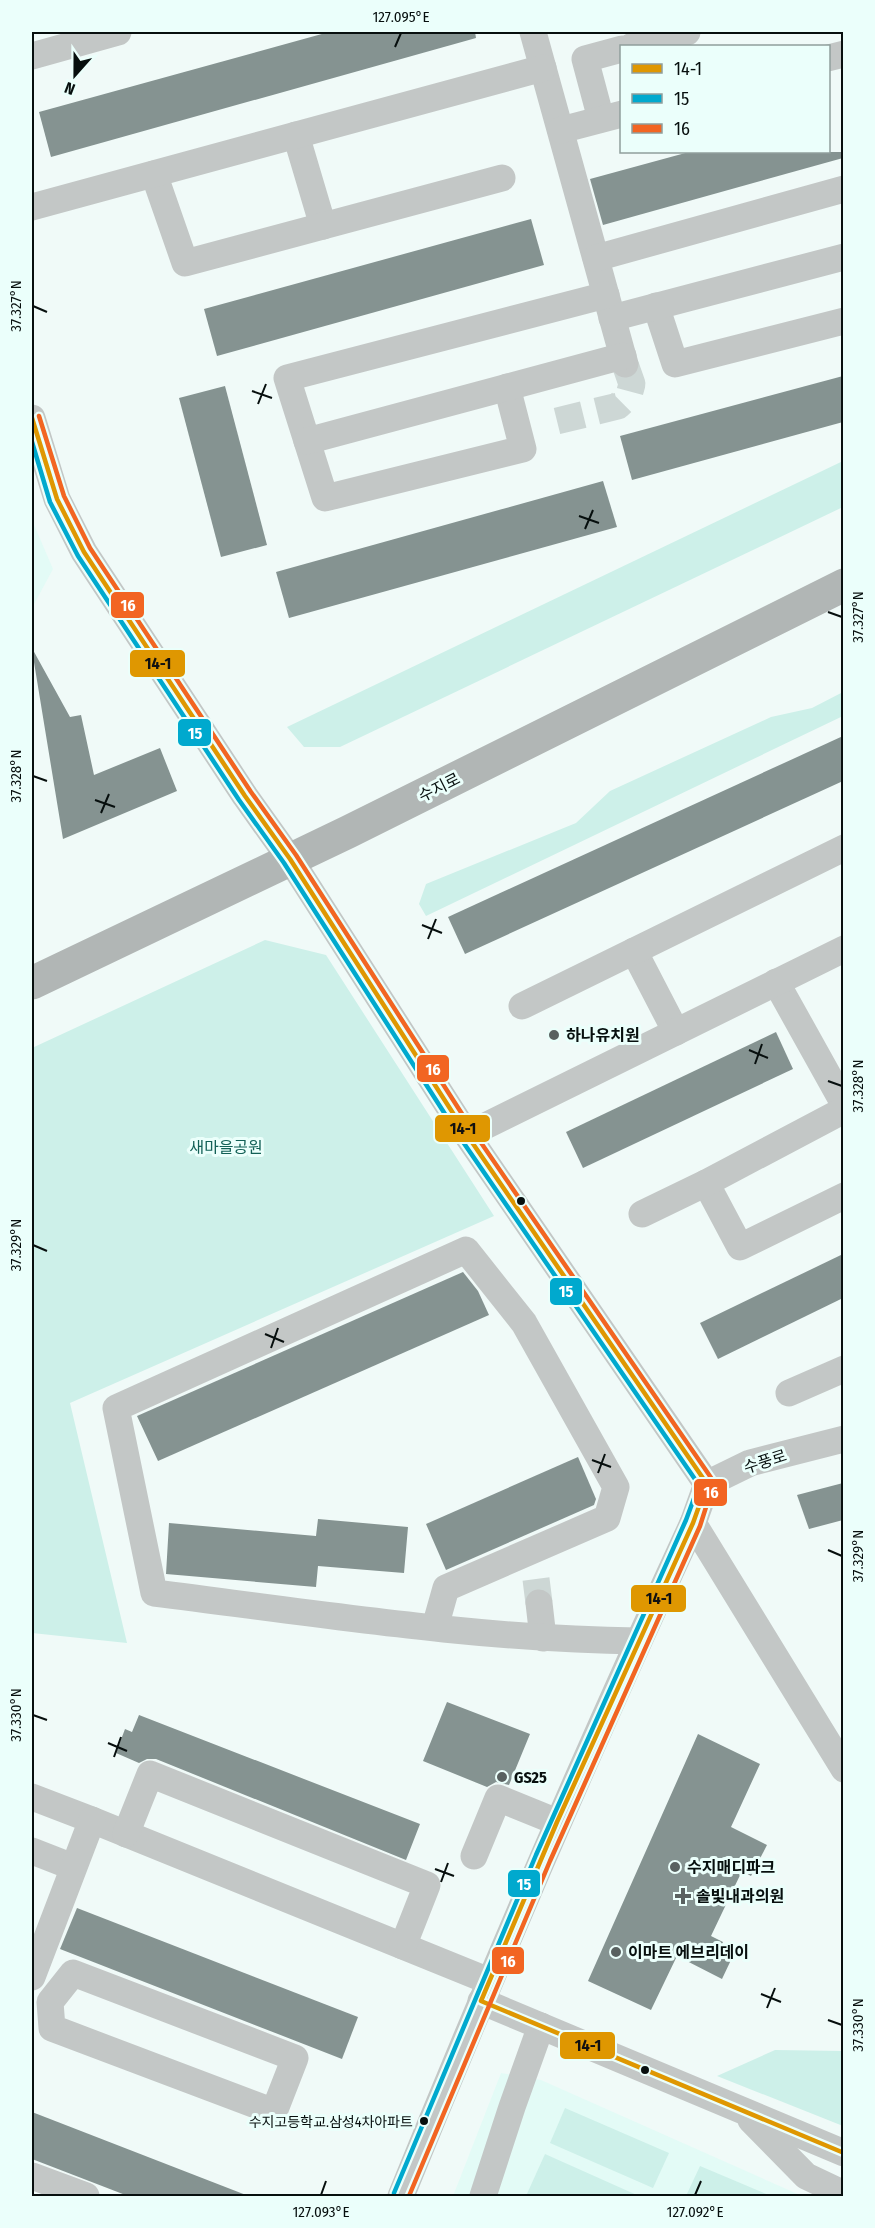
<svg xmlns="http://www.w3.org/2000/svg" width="875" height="2228" font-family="'Fira Sans Condensed','Noto Sans KR',sans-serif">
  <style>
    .built { fill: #e3fbf6 }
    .green { fill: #cdf0e9 }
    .building { fill: #859391 }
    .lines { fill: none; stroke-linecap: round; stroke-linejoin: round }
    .minor-tunnel { stroke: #cdd7d5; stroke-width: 27; stroke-dasharray: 27 14; stroke-linecap: butt }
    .minor { stroke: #c3c7c6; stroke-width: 27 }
    .major { stroke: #b1b6b5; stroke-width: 33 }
    .bus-1-casing { stroke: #ebfffb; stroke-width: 9 }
    .bus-2-casing { stroke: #ebfffb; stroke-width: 9 }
    .bus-3-casing { stroke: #ebfffb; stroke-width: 9 }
    .bus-1 { stroke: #df9701; stroke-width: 4.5 }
    .bus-2 { stroke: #00a9ce; stroke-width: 4.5 }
    .bus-3 { stroke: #f26522; stroke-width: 4.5 }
    .ticks { fill: none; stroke: #070f0e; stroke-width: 2 }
    .poi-dot { fill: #596160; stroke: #ebfffb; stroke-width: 2 }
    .bus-dot { fill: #070f0e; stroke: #ebfffb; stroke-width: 2 }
    .labels { text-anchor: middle; stroke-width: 6; stroke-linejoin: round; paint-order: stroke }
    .bus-label { font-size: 14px; fill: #070f0e; stroke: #ebfffb; text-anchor: end }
    .street-label { font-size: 16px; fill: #070f0e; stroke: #ebfffb }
    .poi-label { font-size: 16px; font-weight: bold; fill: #070f0e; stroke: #ebfffb; text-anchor: start }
    .park-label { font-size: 16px; fill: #126056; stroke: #ebfffb }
    .line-badge { stroke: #ebfffb; stroke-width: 2 }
    .badge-label { font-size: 16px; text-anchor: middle; font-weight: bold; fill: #fff }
    .pale-badge-label { font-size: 16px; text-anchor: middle; font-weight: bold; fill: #111 }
    .neatline { fill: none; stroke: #070f0e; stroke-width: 2 }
    .ticks-label { font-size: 15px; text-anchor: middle; fill: #070f0e }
  </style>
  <rect width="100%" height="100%" fill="#f0faf8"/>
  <g class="built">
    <polygon points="32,520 53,569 32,608"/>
    <polygon points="501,2073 541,2080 802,2196 453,2196"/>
  </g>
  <g class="green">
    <polygon points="843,461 843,507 340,747 304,747 287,727"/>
    <polygon points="843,692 843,716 426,916 419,904 426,884 576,823 610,791 771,717 812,708"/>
    <polygon points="265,940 326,955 494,1216 70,1403 127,1643 32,1633 32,1048"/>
    <polygon points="775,2050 843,2051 843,2126 717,2076"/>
    <polygon points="565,2108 669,2153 653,2188 550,2143"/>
    <polygon points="545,2154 639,2196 526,2196"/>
    <polygon points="700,2166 771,2196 686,2196"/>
  </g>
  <g class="building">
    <polygon points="329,32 475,32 476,38 51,157 39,112"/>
    <polygon points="689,152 843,152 843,158 603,225 590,179"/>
    <polygon points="531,219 544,265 217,356 204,309"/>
    <polygon points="843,376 843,422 632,480 620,436"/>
    <polygon points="225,386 267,545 221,557 179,398"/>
    <polygon points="603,481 617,527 289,618 276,572"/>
    <polygon points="32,650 33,650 70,717 81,715 94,775 160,748 177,791 63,839"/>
    <polygon points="843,736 843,781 465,954 448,917"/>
    <polygon points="776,1032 793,1069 583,1168 566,1132"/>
    <polygon points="843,1254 843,1298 718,1359 700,1323"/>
    <polygon points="463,1272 478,1291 489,1315 158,1461 137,1416"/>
    <polygon points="578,1457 596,1499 594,1505 446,1570 426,1524"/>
    <polygon points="843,1483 843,1520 809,1529 797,1495"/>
    <polygon points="318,1519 408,1527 404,1573 318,1566 316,1587 166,1574 169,1523 316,1536"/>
    <polygon points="447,1702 530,1734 509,1785 496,1782 487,1787 423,1761"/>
    <polygon points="139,1715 420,1824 406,1860 156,1759 147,1759 139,1763 116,1753 125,1729 132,1732"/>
    <polygon points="698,1734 760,1764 731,1827 767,1845 751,1876 742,1871 711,1936 723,1942 718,1954 731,1960 722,1979 677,1956 651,2010 588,1981"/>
    <polygon points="77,1908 358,2017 342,2059 60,1949"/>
    <polygon points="32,2112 246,2195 246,2196 128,2196 32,2159"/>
  </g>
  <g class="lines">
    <g class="minor-tunnel">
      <polyline points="557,421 618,406 629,395 632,384 625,364"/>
      <polyline points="536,1579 539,1603"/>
    </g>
    <g class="minor">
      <polyline points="533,32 625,364"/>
      <polyline points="632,46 687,32"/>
      <polyline points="32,56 118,32"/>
      <polyline points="828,58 844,54"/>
      <polyline points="601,119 585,59 622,49"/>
      <polyline points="561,130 622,114"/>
      <polyline points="296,135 323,226"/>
      <polyline points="154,174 185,263 502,178"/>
      <polyline points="32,207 543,68"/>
      <polyline points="596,258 844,189"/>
      <polyline points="656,306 675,364 844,321"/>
      <polyline points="612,318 844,257"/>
      <polyline points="507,387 523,449 325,498 287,378 606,295"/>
      <polyline points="32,418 57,499 84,552 245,796 290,859 467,1135 707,1484"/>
      <polyline points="307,441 623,356"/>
      <polyline points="634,951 676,1032"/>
      <polyline points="776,982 844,1104"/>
      <polyline points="522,1006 844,848"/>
      <polyline points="467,1135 844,949"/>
      <polyline points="706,1183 740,1247 844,1196"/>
      <polyline points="642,1214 706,1183 844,1110"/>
      <polyline points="789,1393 844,1369"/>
      <polyline points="693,1523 844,1769"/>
      <polyline points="539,1603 543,1638"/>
      <path d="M435,1627L446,1588L607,1518L616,1487L524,1323L466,1250L116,1408L154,1593C315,1613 476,1639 638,1641"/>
      <polyline points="32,1797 92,1820 489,1981"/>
      <polyline points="126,1834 150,1774 427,1885 403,1946"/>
      <polyline points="32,1851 73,1867"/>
      <polyline points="474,1856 498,1798 557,1822"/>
      <polygon points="73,1973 295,2058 274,2112 52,2028 50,2002"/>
      <polyline points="32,1977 92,1820"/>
      <polyline points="481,2001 844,2153"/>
      <polyline points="751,2120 806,2176 844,2194"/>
      <polyline points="32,2176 86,2196"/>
      <path d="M401,2196C493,1970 590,1745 693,1523L707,1484L750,1463L844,1439"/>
      <polyline points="483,2196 512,2107 541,2026"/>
    </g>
    <polyline class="major" points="32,983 348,832 844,585"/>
    <g class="bus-1-casing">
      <polyline id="bus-1" points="32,418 57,499 84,552 245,796 290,859 467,1135 707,1484 693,1523 557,1822 481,2001 844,2153"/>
    </g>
    <g class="bus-2-casing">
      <polyline id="bus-2" points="32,442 50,502 78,556 239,800 284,863 461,1139 699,1485 686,1520 536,1855 394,2193"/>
    </g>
    <g class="bus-3-casing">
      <polyline id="bus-3" points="39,416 64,496 90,548 251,792 296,855 473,1131 714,1482 700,1526 550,1861 409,2196"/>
    </g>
    <use href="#bus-1" class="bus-1"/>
    <use href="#bus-2" class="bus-2"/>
    <use href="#bus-3" class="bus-3"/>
  </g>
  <path class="ticks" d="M395,47L401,33M33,306L47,312M252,391L272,398M258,404L266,384M579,516L599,523M585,529L593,510M828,612L842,617M33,776L47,781M95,800L115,807M101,813L109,794M422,925L442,933M428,939L436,919M749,1050L768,1058M755,1064L762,1044M828,1081L842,1086M33,1245L47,1251M265,1334L284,1342M271,1348L278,1328M592,1460L611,1467M598,1473L605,1454M828,1550L842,1556M33,1715L47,1720M108,1743L127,1751M114,1757L121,1737M435,1869L454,1876M441,1882L448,1863M761,1994L781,2002M767,2008L775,1988M828,2020L842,2025M321,2195L326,2181M695,2195L701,2181"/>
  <g class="poi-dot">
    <circle cx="554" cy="1035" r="6"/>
    <circle cx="502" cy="1777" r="6"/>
    <circle cx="675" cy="1867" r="6"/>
    <path d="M680 1887h6v6h6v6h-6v6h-6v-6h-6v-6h6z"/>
    <circle cx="616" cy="1952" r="6"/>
  </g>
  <g class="bus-dot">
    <circle cx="521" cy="1201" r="5"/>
    <circle cx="645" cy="2070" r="5"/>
    <circle cx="424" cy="2121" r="5"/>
  </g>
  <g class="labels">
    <g class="bus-label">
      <text x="413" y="2127">수지고등학교.삼성4차아파트</text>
    </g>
    <g class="street-label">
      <text transform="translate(439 787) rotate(-27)" y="6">수지로</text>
      <text transform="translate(765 1461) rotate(-18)" y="6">수풍로</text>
    </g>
    <g class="poi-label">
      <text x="566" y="1041">하나유치원</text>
      <text x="514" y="1783">GS25</text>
      <text x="687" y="1873">수지매디파크</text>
      <text x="696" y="1902">솔빛내과의원</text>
      <text x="628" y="1958">이마트 에브리데이</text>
    </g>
    <g class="park-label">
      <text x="226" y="1153">새마을공원</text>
    </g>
  </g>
  <g class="line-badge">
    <rect x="110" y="591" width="35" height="28" rx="6" fill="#f26522"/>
    <rect x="129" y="649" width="57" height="29" rx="6" fill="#df9701"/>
    <rect x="177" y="718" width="35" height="29" rx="6" fill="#00a9ce"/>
    <rect x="416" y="1054" width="34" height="29" rx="6" fill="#f26522"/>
    <rect x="434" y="1114" width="57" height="29" rx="6" fill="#df9701"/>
    <rect x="549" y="1277" width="34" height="29" rx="6" fill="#00a9ce"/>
    <rect x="693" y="1478" width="35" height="29" rx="6" fill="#f26522"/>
    <rect x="630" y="1584" width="57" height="29" rx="6" fill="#df9701"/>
    <rect x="507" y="1869" width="34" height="29" rx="6" fill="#00a9ce"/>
    <rect x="491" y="1946" width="34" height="29" rx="6" fill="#f26522"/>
    <rect x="559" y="2031" width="57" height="29" rx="6" fill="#df9701"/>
  </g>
  <g class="badge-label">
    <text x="128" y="611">16</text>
    <text x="195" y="739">15</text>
    <text x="433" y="1075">16</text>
    <text x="566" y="1297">15</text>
    <text x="711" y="1498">16</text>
    <text x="524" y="1890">15</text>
    <text x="508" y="1967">16</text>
  </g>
  <g class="pale-badge-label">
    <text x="158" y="669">14-1</text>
    <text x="463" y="1134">14-1</text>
    <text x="659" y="1604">14-1</text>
    <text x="588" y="2051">14-1</text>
  </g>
  <rect width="875" height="2228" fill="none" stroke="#ebfffb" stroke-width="66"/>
  <rect x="620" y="45" width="210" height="108" fill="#ebfffb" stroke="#909f9c" stroke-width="1.5"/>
  <rect x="632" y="64" width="30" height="9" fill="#df9701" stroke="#909f9c" stroke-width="1.5"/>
  <text x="674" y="75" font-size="18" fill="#070f0e">14-1</text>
  <rect x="632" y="94" width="30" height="9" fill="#00a9ce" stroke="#909f9c" stroke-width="1.5"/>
  <text x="674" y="105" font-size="18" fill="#070f0e">15</text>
  <rect x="632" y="124" width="30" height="9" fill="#f26522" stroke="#909f9c" stroke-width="1.5"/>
  <text x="674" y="135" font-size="18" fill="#070f0e">16</text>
  <g transform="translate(75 75) rotate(201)" stroke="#ebfffb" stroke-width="4.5" paint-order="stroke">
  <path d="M0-4.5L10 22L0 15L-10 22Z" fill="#070f0e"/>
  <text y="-9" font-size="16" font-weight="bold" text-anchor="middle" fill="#070f0e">N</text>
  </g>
  <rect x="33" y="33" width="809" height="2162" class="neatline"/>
  <g class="ticks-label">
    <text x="401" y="22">127.095°E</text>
    <text transform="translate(16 306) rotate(-90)" y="5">37.327°N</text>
    <text transform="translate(858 617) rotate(-90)" y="5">37.327°N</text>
    <text transform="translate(16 776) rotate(-90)" y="5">37.328°N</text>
    <text transform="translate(858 1086) rotate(-90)" y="5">37.328°N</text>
    <text transform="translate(16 1245) rotate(-90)" y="5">37.329°N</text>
    <text transform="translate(858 1556) rotate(-90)" y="5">37.329°N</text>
    <text transform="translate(16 1715) rotate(-90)" y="5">37.330°N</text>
    <text transform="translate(858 2025) rotate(-90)" y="5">37.330°N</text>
    <text x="321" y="2217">127.093°E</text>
    <text x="695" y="2217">127.092°E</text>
  </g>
</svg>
